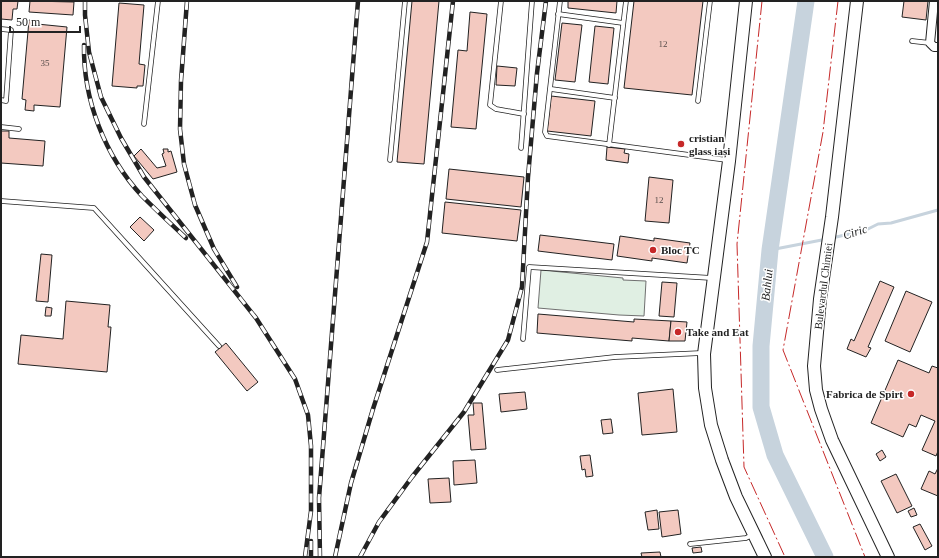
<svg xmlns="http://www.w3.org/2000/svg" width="939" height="558" font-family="'Times New Roman',serif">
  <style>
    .green { fill: #e0efe3; stroke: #6f6f6f }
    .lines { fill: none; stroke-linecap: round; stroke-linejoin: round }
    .stream { stroke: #c7d3dd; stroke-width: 3 }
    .river { stroke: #c7d3dd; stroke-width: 17 }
    .building { fill: #f3c9c0; stroke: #222 }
    .lane-casing { stroke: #222; stroke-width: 5.5 }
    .street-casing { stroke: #222; stroke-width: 10 }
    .secondary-casing { stroke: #222; stroke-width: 14 }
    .lane { stroke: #fff; stroke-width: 4 }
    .street { stroke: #fff; stroke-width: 8 }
    .secondary { stroke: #fff; stroke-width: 12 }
    .rail-casing { stroke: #222; stroke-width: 4.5 }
    .rail { stroke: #fff; stroke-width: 3; stroke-dasharray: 9; stroke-linecap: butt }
    .power { stroke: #c62828; stroke-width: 1; stroke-dasharray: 14 3 2 3; stroke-linecap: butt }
    .poi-dot { fill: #c62828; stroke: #fff; stroke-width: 1.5 }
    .labels { text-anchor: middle; stroke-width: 3; stroke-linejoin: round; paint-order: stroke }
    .number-label { font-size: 9px; fill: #564c4a }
    .poi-label { font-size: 11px; font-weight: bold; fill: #222; stroke: #fff; text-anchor: start }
    .street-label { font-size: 11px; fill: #222; stroke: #fff }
    .water-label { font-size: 12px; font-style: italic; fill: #222; stroke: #fff }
  </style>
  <rect width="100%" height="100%" fill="#fff"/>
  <polygon class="green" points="541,270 623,278 623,280 646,281 644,316 619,315 538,308"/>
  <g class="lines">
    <g class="stream">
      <polyline points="832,238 866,230 878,224 891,223 938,210"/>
      <polyline points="770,250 827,239"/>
    </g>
    <polyline class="river" points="806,1 770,250 761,346 761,407 775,455 825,557"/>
  </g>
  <g class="building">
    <polygon points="1,1 18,1 17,9 13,9 12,20 1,19"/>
    <polygon points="30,1 74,2 73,15 29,12"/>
    <polygon points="412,1 439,1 424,164 397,162"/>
    <polygon points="568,1 617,1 616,13 568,8"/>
    <polygon points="634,1 703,1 692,95 624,88"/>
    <polygon points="904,1 928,1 926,20 902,17"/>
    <polygon points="119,3 144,5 139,64 145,65 143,86 137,86 137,88 112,86"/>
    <polygon points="470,12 487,14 476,129 451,127 458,50 467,51"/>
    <polygon points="29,20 37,20 37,24 67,27 60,107 34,105 34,111 25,110 26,100 22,99"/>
    <polygon points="562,23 582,25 575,82 555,80"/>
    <polygon points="595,26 614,28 608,84 589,82"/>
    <polygon points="497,66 517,68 515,86 496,85"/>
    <polygon points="551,96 595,101 591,136 547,131"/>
    <polygon points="1,131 9,131 9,138 45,141 43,166 1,163"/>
    <polygon points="607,147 625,149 624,153 629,154 628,163 606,160"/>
    <polygon points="141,149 157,168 166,166 162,154 164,153 163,149 168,149 168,152 171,151 177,172 153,179 134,156"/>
    <polygon points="449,169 524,177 521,207 446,199"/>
    <polygon points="649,177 673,180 669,223 645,221"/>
    <polygon points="445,202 521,210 517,241 442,233"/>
    <polygon points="140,217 154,230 144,241 130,227"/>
    <polygon points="540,235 614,244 612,260 538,251"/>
    <polygon points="620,236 654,241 654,238 690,243 687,263 652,258 652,261 617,256"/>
    <polygon points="41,254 52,255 48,302 36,301"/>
    <polygon points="880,281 894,287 868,347 871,348 866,357 847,349 851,339 854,341"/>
    <polygon points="662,282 677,283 674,317 659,316"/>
    <polygon points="906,291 932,302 910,352 885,341"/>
    <polygon points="66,301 110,305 108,327 111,327 107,372 18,364 21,335 63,339"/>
    <polygon points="46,307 52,308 51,316 45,316"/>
    <polygon points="538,314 634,322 634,319 671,321 669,341 632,338 632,341 537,333"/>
    <polygon points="671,321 687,322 685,341 669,341"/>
    <polygon points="226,343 258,382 247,391 215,352"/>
    <polygon points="898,360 929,373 932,366 938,368 938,451 936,456 922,450 935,421 921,415 916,427 909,424 903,437 871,423"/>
    <polygon points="673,389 677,432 642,435 638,393"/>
    <polygon points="525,392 527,409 501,412 499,394"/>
    <polygon points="473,403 482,403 486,449 471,450 468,415 474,415"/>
    <polygon points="611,419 613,433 603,434 601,420"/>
    <polygon points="882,450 886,457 880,461 876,454"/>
    <polygon points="590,455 593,476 586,477 585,469 582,470 580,456"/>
    <polygon points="475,460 477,483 454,485 453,461"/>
    <polygon points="938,468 938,496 921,489 929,471 935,474"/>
    <polygon points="896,474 912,506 897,513 881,481"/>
    <polygon points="449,478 451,502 430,503 428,479"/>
    <polygon points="914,508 917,515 911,517 908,511"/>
    <polygon points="657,510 659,529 648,530 645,512"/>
    <polygon points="678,510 681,534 662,537 659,512"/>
    <polygon points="920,524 932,546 925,550 913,527"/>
    <polygon points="701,547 702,552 693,553 692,548"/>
    <polygon points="660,552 661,557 642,557 641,553"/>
  </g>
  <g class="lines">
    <g class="lane-casing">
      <g id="lane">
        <polyline points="501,1 490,105 496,109 524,114"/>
        <polyline points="560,1 545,132 547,136 727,160"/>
        <polyline points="558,14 623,23"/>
        <polyline points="1,29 11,30 6,101 1,100"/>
        <polyline points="912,41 930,43"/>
        <polyline points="551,89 615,98"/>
        <polyline points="698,101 710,1"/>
        <polyline points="144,124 158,1"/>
        <polyline points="1,127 19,129"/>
        <polyline points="609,145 626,1"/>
        <polyline points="521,148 532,1"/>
        <polyline points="390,160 405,1"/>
        <polyline points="1,201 94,208 219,346"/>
        <polyline points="523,339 529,267 712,278"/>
        <polyline points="497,370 615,357 702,353"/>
        <polyline points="690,544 746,538 754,534"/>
      </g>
    </g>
    <g class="street-casing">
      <polyline id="street" points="934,1 930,43 934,47 938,47"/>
    </g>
    <g class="secondary-casing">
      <g id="secondary">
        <polyline points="746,1 729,161 704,354 705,388 711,425 722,460 736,497 765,557"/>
        <polyline points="857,1 832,217 820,299 814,366 816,390 821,409 832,440 888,557"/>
      </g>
    </g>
    <use href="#lane" class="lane"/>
    <use href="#street" class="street"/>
    <use href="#secondary" class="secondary"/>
    <g class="rail-casing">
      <g id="rail">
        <polyline points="85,1 85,15 89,52 101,97 121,138 144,177 256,318 295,379 308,415 311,446 311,511 305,557"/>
        <polyline points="187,1 181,81 180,129 184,164 195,205 214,249 237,287"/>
        <path d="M84,45C83,100 105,156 142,196C156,210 171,224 186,238"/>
        <polyline points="311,541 311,557"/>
        <polyline points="320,557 319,498 358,1"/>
        <polyline points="335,557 351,483 373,409 427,242 453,1"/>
        <polyline points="360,557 379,522 412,477 464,412 508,340 522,287 528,177 537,73 546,1"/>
      </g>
    </g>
    <use href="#rail" class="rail"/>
    <g class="power">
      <polyline points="762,1 737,244 744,467 785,557"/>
      <polyline points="838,1 823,132 783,350 865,557"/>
    </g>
  </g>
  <g class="poi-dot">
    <circle cx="681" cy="144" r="4"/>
    <circle cx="653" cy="250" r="4"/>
    <circle cx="678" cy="332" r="4"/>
    <circle cx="911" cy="394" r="4"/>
  </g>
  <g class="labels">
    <g class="number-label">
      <text x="663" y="47">12</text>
      <text x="45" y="66">35</text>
      <text x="659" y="203">12</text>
    </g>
    <g class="poi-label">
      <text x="689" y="142">cristian<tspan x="689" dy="13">glass iași</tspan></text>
      <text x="661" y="254">Bloc TC</text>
      <text x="686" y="336">Take and Eat</text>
      <text x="903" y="398" text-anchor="end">Fabrica de Spirt</text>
    </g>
    <g class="street-label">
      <text transform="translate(823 286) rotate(-83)" y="4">Bulevardul Chimiei</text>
    </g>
    <g class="water-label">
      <text transform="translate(855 232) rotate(-17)" y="4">Ciric</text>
      <text transform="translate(767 285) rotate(-84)" y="4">Bahlui</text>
    </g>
  </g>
  <rect width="939" height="558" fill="none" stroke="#222222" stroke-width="4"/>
  <path d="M10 26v6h70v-6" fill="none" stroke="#222222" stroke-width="2"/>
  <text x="16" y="26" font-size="12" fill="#222222" stroke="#ffffff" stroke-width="3" paint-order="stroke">50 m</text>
</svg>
